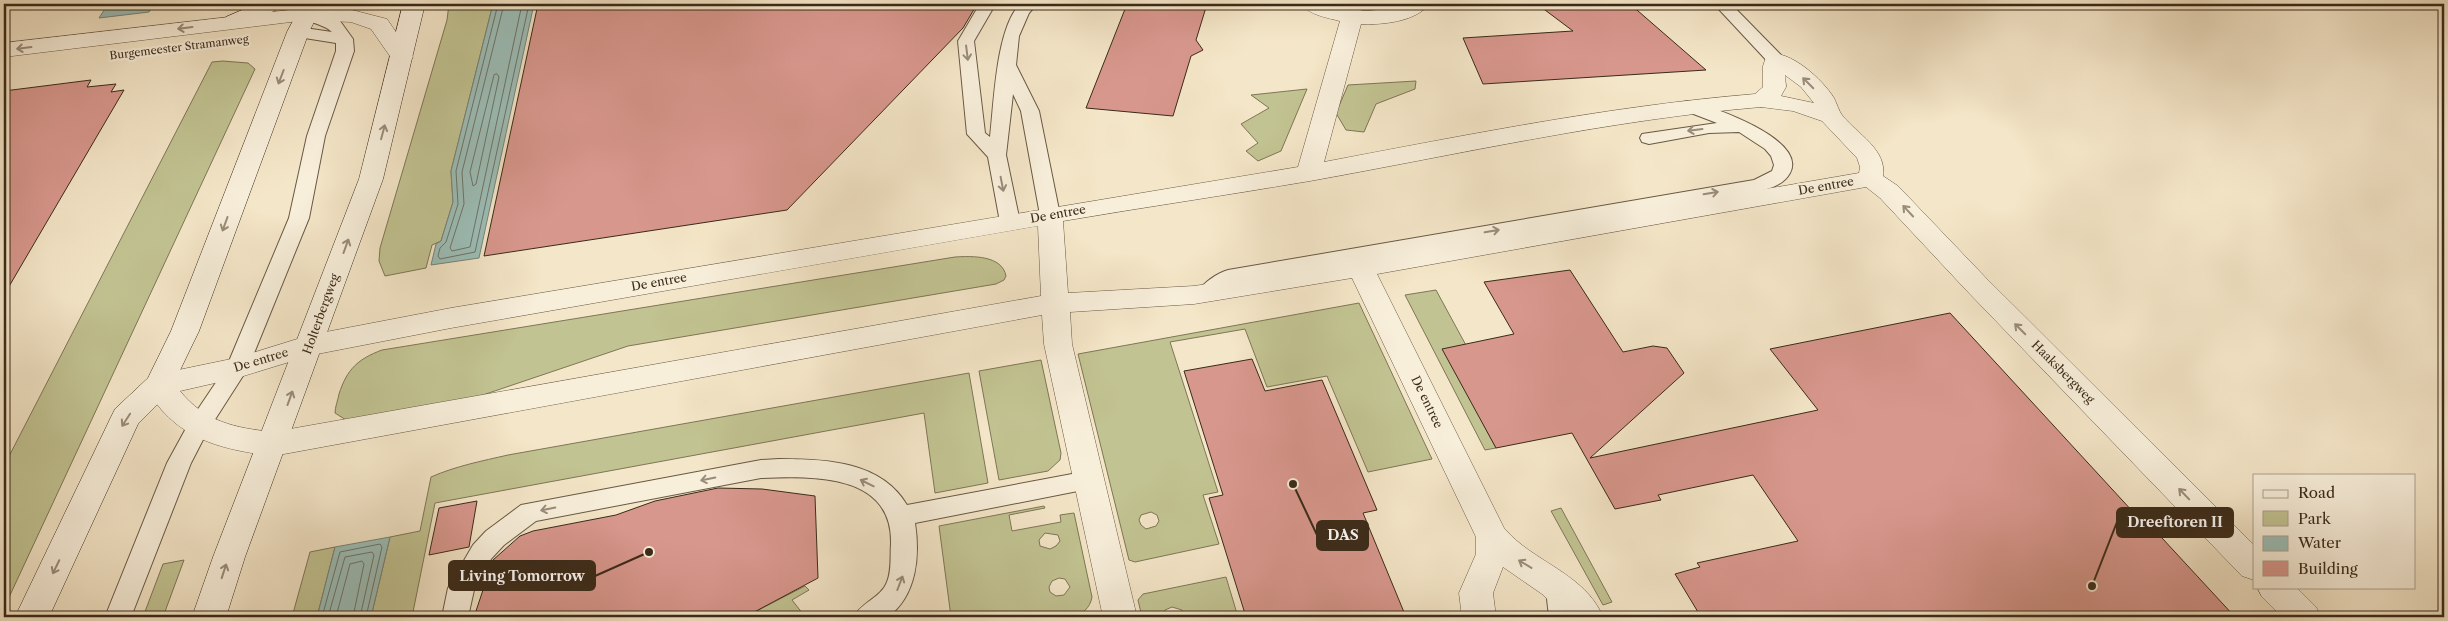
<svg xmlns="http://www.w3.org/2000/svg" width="2448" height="621" font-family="'Libre Caslon Text',serif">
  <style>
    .green { fill: #c2c392; stroke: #7e7656; fill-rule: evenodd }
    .water { fill: #9cbfb9; stroke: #758379 }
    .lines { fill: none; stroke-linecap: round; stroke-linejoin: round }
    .shore { stroke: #6b7469; stroke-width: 1 }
    .building { fill: #d8978d; stroke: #3a2a19 }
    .lane-casing { stroke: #685945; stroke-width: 2 }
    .street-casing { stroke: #685945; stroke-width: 1 }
    .secondary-casing { stroke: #3a2a19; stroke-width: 1 }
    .lane { fill: #f8efdb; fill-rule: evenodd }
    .street { fill: #f8efdb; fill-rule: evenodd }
    .secondary { fill: #f8efdb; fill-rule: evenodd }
    .oneway { stroke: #998c7a }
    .labels { text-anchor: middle; stroke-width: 4.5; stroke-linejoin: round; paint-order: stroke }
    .far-street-label { font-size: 11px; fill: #3a2a19; stroke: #f8efdb }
    .street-label { font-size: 12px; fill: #3a2a19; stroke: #f8efdb }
    .leader { fill: none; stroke: #3a2a19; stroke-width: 2 }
    .callout-dot { fill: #3a2a19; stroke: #f8efdb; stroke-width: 2 }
    .callout { fill: #3a2a19; stroke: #3a2a19; stroke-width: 2 }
    .callout-label { font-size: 14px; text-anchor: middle; font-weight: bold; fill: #fff }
  </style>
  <rect width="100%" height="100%" fill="#f4e6c8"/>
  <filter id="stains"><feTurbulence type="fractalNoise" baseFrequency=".004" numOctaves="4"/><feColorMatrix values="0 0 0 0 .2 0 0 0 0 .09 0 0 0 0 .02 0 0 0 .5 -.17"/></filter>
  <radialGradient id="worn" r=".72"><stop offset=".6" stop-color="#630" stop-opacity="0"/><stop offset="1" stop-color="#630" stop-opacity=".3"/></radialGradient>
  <g class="green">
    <polygon points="449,4 493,4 451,171 453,202 441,241 432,245 426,268 385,276 379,261 380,248 447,20"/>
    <polygon points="223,61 248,63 255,69 4,608 4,466 212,62"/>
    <polygon points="1416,81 1415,89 1376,104 1364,132 1346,130 1336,113 1348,85"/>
    <polygon points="1307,89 1281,151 1258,161 1246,151 1258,143 1241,124 1269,108 1251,95"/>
    <path d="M955,257C972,256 1002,255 1006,276L1004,280L996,284L628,346L468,400L346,420L335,413C335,407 338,400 339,394C347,369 358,359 382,350Z"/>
    <polygon points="1436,290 1519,443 1483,423 1496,448 1485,450 1405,295"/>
    <path d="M1359,303L1432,459L1368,472L1327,376L1267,387L1245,329L1170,342L1218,492L1203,495L1219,544L1135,562L1129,560L1078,354ZM1151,512L1157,515L1159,521L1156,526L1146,529L1141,525L1139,520L1141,515Z"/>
    <polygon points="1041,360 1061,453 1060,460 1048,471 999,480 979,371"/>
    <path d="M969,373L988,483L935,493L924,413L435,503L412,617H371L390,537L420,531L431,477C456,466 482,461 508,455Z"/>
    <path d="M1044,506L1045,508L1009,515L1012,531L1061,522L1060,515L1074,513L1092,597C1090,608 1083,614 1072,617H951L939,526ZM1045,533L1058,535L1060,541L1056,546L1050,549L1040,546L1039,540ZM1059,578L1065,579L1070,587L1064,595L1056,596L1050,592L1049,587L1052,581Z"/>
    <polygon points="1561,508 1612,602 1603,605 1551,511"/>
    <polygon points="335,547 317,617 292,617 310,552"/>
    <polygon points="184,560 163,617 143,617 163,564"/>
    <polygon points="1226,577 1238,617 1184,617 1182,610 1172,607 1165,610 1163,617 1142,617 1138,600 1143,594"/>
    <polygon points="805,586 809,590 792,600 803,614 792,617 745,617"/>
  </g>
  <g class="water">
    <polygon points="108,4 154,4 149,12 99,18"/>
    <polygon points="493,4 534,4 479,258 431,265 436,244 441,241 453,202 451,171"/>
    <polygon points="390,537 371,617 317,617 335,547"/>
  </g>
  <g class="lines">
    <g class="shore">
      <polyline points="498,4 456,171 458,204 446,242 440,248 438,256 440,259 475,252 529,4"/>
      <polyline points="504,4 462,172 464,204 450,248 452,251 470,247 522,4"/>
      <polygon points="497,74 499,77 476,184 473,186 470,172 494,75"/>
      <polyline points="322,617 340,552 380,544 382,547 366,617"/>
      <polyline points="328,617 345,557 372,552 374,555 360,617"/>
      <polyline points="336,617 350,564 362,561 364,564 353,617"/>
    </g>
  </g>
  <g class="building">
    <polygon points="538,4 987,4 976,6 963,28 787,210 484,256"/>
    <polygon points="1127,4 1207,4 1196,40 1203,50 1191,56 1173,116 1086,108"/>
    <polygon points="1537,4 1630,4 1706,70 1483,84 1463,38 1573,31"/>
    <polygon points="91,80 87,87 116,84 111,92 124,90 4,295 4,91"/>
    <polygon points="1570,270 1623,352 1653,346 1667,348 1684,373 1590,458 1818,410 1770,349 1950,313 2134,513 2138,512 2235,617 1701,617 1675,574 1700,567 1697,563 1798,541 1753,475 1658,495 1661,500 1615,509 1572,433 1496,448 1442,349 1514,334 1484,282"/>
    <polygon points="1252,359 1265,391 1322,380 1377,510 1363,513 1406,617 1246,617 1209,498 1223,495 1184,371"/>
    <polygon points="718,488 762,489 815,496 818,578 745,617 474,617 493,560 520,536 533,531 616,515 655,501"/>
    <polygon points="477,501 469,547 429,555 439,508"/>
  </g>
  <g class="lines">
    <g class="lane-casing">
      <g id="lane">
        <path d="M1020,4H1037L1029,13L1019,36L1016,65L1039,111L1060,215L1057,219L1050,221L1043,219L1040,215L1021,111L1013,94L1006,155L1020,222L1017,227L1010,228L1003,227L1000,222L988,157L967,134L958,41L978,7H990L992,10L974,41L985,133L990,137C994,103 996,28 1020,4Z"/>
        <polygon points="1714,4 1731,4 1781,55 1784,59 1781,63 1769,63"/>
        <path d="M307,9L340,21L353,39L354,51L325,136L309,218L248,368L207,432L191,463L131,617H105L167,463L190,421L227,366L289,218L307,136L336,51V43L292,36L290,32L292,28L298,27L332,32C323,23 305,23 299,14L301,11Z"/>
        <path d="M1689,101C1711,106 1808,139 1790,173C1783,186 1768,189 1754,192L1234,283C1223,291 1214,302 1200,298L1197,293C1203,283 1217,273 1228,270L1754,180L1772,171L1774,165L1771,156L1765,149L1739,132L1709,133L1649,144L1642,142L1640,138L1642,134L1717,123L1683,110L1680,106L1683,102Z"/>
        <path d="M779,459C825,459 881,461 907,505L1088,471L1096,473L1100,480L1096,487L1088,489L915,523C920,556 917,595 888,617H854C861,602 881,598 887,582C892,570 890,556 891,544C893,473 812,476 761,478L536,521L504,545L491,559L474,590L468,617H442L448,588L473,545L486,531L521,505L761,460Z"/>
        <polygon points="1559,579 1568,582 1572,590 1575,617 1549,617 1546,590 1550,582"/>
      </g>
    </g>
    <g class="street-casing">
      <g id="street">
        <path d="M1301,4H1329L1365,11L1389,9L1403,4H1429C1416,22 1381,25 1361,24L1324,162C1467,135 1610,106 1755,94L1763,87V66L1767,54C1790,49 1823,80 1834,98C1837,104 1839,111 1842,115C1857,134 1887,149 1883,176L1898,186L1987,279L2254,545V580L2242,576L1967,291L1880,198L1866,187L1377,274L1504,528C1532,562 1585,573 1603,617H1566L1542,594L1503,567L1493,593L1496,617H1462L1459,593L1476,554V537L1352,278L1194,304L1070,312L1072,344L1137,617H1103L1044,344L1042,315L273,456C217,449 174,438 144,385L149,377L159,374L236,358L310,335L451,308L1298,167L1340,21C1328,18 1309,15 1301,4ZM1785,75L1801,87L1814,103L1781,96L1786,87ZM1761,107L1793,111L1822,121L1857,158L1860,167L1859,173L1273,274L1194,286L1068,293L1063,221C1145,207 1228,195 1310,181C1460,154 1609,120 1761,107ZM1038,226L1041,296L273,432C235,428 205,422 180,391L237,378L312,355L451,328Z"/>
        <polygon points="307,8 352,10 387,19 413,57 410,62 402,64 394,62 371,29 351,22 307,20 4,57 4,43"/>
        <polygon points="2257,587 2296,587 2316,607 2321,617 2282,617 2262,597"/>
      </g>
    </g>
    <g class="secondary-casing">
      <g id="secondary">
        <path d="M256,4H283L279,8C264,16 244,31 226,27L223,22L226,17Z"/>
        <polygon points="302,4 323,4 309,32 199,331 169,393 138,424 49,617 15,617 111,417 115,409 148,378 171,331 287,32"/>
        <polygon points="403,4 425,4 383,179 245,557 226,617 192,617 213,557 359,179"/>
      </g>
    </g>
    <use href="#lane" class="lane"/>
    <use href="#street" class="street"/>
    <use href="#secondary" class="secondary"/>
  </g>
  <defs><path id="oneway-shaft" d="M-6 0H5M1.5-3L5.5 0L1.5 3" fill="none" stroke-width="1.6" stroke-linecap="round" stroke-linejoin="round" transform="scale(1.25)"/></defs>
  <g class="oneway">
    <use href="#oneway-shaft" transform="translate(185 28) rotate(173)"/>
    <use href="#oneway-shaft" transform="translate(24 48) rotate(173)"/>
    <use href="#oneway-shaft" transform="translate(967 53) rotate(83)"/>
    <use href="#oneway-shaft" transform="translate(281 77) rotate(111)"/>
    <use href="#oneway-shaft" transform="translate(1808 83) rotate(-135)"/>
    <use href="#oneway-shaft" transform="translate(1695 130) rotate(173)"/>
    <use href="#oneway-shaft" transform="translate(383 132) rotate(-75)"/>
    <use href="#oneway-shaft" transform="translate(1002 184) rotate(79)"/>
    <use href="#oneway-shaft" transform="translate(1711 193) rotate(-9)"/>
    <use href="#oneway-shaft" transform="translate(1908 211) rotate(-133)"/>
    <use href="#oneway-shaft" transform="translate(225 224) rotate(110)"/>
    <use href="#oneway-shaft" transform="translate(1492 231) rotate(-10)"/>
    <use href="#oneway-shaft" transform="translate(346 246) rotate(-70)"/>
    <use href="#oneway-shaft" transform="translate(2020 329) rotate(-135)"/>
    <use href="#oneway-shaft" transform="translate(290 398) rotate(-70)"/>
    <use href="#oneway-shaft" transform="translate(126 420) rotate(123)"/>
    <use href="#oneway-shaft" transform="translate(708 479) rotate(169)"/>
    <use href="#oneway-shaft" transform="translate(867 483) rotate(-154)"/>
    <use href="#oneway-shaft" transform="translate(2184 494) rotate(-134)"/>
    <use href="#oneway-shaft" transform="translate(548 509) rotate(169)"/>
    <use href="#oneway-shaft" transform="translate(1525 564) rotate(-149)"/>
    <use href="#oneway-shaft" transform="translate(56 567) rotate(116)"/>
    <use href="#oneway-shaft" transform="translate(224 571) rotate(-72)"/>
    <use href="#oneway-shaft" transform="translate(900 583) rotate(-69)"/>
  </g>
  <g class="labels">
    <g class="far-street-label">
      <text transform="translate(179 47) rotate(-7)" y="4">Burgemeester Stramanweg</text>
    </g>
    <g class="street-label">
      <text transform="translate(1826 186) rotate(-10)" y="4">De entree</text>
      <text transform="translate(1058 214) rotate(-10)" y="4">De entree</text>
      <text transform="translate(659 282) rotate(-10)" y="4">De entree</text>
      <text transform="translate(321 314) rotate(-70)" y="4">Holterbergweg</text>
      <text transform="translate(261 360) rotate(-17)" y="4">De entree</text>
      <text transform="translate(2063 372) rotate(45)" y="4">Haaksbergweg</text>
      <text transform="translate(1427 402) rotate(64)" y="4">De entree</text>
    </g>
  </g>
  <path class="leader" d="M2092 586L2117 522M1293 484L1317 535M649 552L595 576"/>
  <g class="callout-dot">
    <circle cx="2092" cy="586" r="5"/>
    <circle cx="1293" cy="484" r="5"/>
    <circle cx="649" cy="552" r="5"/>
  </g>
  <g class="callout">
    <rect x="2117" y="508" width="116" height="29" rx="5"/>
    <rect x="1317" y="521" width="51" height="29" rx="5"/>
    <rect x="449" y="561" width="146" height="29" rx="5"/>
  </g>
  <g class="callout-label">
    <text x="2175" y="527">Dreeftoren II</text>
    <text x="1343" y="540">DAS</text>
    <text x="522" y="581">Living Tomorrow</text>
  </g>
  <rect width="2448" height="621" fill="none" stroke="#f4e6c8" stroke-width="20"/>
  <rect x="5" y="5" width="2438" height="611" fill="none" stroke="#3a2a19" stroke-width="2.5"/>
  <rect x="10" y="10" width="2428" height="601" fill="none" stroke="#3a2a19"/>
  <rect x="2253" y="474" width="162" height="115" fill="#f8efdb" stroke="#aca08d"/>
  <rect x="2263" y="490" width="25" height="8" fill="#f8efdb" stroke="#aca08d"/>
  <text x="2298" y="498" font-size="15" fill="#3a2a19">Road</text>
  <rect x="2263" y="511" width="25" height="15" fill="#c2c392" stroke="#aca08d"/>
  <text x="2298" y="524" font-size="15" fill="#3a2a19">Park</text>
  <rect x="2263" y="536" width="25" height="15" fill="#9cbfb9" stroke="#aca08d"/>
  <text x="2298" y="548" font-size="15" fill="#3a2a19">Water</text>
  <rect x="2263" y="561" width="25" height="15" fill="#d8978d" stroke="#aca08d"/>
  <text x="2298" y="574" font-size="15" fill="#3a2a19">Building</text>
  <rect width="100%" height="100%" filter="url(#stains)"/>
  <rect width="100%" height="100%" fill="url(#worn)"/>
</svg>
